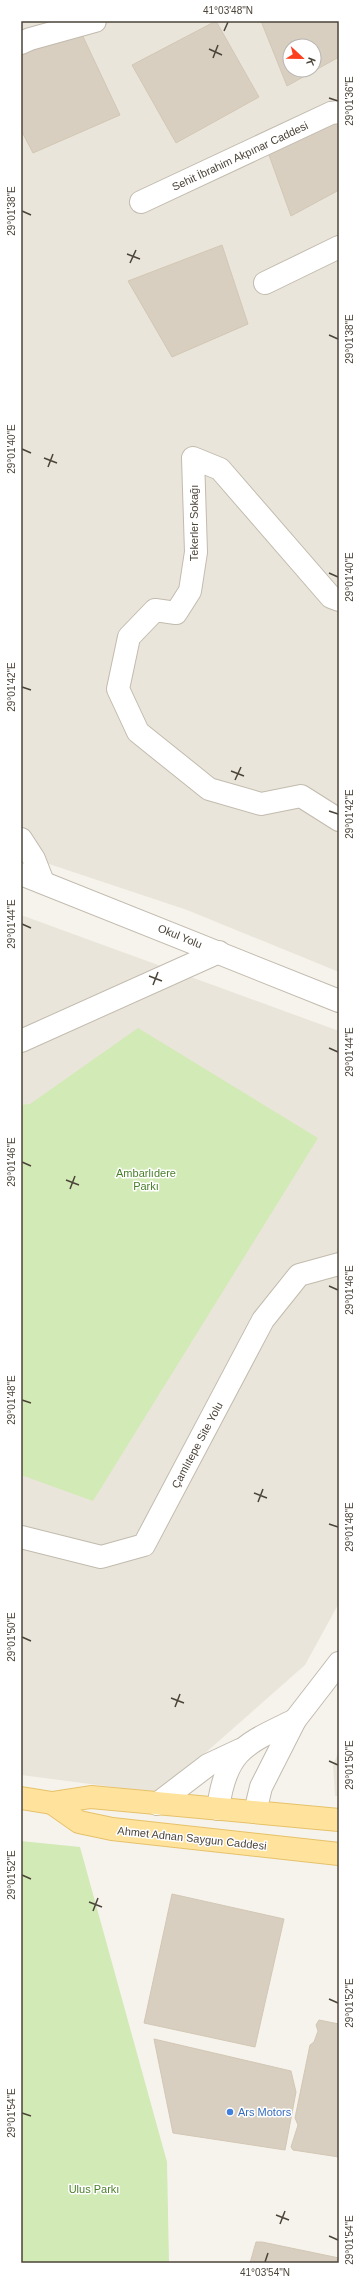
<svg xmlns="http://www.w3.org/2000/svg" width="360" height="2284" font-family="Helvetica,sans-serif">
  <style>
    .residential { fill: #eae5da; fill-rule: evenodd }
    .green { fill: #d2eab5 }
    .building { fill: #d8cfc1; stroke: #d3c7b4; fill-rule: evenodd }
    .lines { fill: none; stroke-linecap: round; stroke-linejoin: round }
    .minor-casing { stroke: #c2bbae; stroke-width: 24 }
    .major-casing { stroke: #e6c16a; stroke-width: 24 }
    .minor { stroke: #fff; stroke-width: 22 }
    .major { stroke: #ffe39c; stroke-width: 22 }
    .ticks { fill: none; stroke: #4b4439; stroke-width: 1.5 }
    .shop-dot { fill: #3f7fe0; stroke: #fff; stroke-width: 1.5 }
    .labels { text-anchor: middle; stroke-width: 3; stroke-linejoin: round; paint-order: stroke }
    .street-label { font-size: 11px; fill: #4b4439; stroke: #fff }
    .park-label { font-size: 11px; fill: #4a7f2a; stroke: #fff }
    .shop-label { font-size: 11px; fill: #366cbe; stroke: #fff; text-anchor: start }
    .neatline { fill: none; stroke: #4b4439; stroke-width: 1.5 }
    .ticks-label { font-size: 10px; text-anchor: middle; fill: #4b4439 }
  </style>
  <rect width="100%" height="100%" fill="#f6f3ec"/>
  <g class="residential">
    <path d="M21,21H339V972L187,910L34,859L21,852ZM290,46H314V70H290Z"/>
    <polygon points="21,915 339,1031 339,1603 305,1665 160,1793 21,1775"/>
    <polygon points="339,1751 339,1796 335,1796 333,1765"/>
  </g>
  <g class="green">
    <polygon points="138,1028 318,1138 93,1501 21,1475 21,1105 30,1104"/>
    <polygon points="21,1841 80,1847 167,2162 169,2263 21,2263"/>
  </g>
  <g class="building">
    <polygon points="216,21 259,97 176,143 132,65"/>
    <path d="M261,21H339V57L287,86ZM290,46H314V70H290Z"/>
    <polygon points="78,26 120,115 33,153 21,130 21,55"/>
    <polygon points="331,113 339,124 339,190 291,216 265,144"/>
    <polygon points="222,245 248,324 172,357 128,281"/>
    <polygon points="172,1894 284,1919 255,2047 144,2023"/>
    <polygon points="319,2020 339,2024 339,2157 293,2150 291,2147 298,2125 295,2118 310,2045 314,2042 318,2031 316,2025"/>
    <polygon points="154,2039 291,2071 296,2092 285,2150 173,2133"/>
    <polygon points="256,2242 262,2242 339,2258 339,2263 250,2263"/>
  </g>
  <g class="lines">
    <g class="minor-casing">
      <g id="minor">
        <polyline points="21,43 30,39 95,21"/>
        <polyline points="141,202 331,113 339,112"/>
        <polyline points="265,283 339,247"/>
        <polyline points="339,600 331,597 220,469 193,458 196,552 190,591 176,613 155,610 129,637 118,689 138,732 209,789 261,804 301,796 339,820"/>
        <polyline points="21,839 34,859 43,882"/>
        <polyline points="21,874 339,1001"/>
        <polyline points="21,1041 219,952"/>
        <polyline points="21,1537 101,1557 144,1545 263,1320 299,1275 339,1264"/>
        <polyline points="157,1804 208,1765 240,1750"/>
        <path d="M218,1809C226,1749 246,1744 295,1720"/>
        <polyline points="255,1812 261,1787 295,1720 339,1663"/>
      </g>
    </g>
    <g class="major-casing">
      <g id="major">
        <polyline points="21,1798 52,1803 91,1797 339,1820"/>
        <polyline points="52,1803 79,1822 112,1829 339,1854"/>
      </g>
    </g>
    <use href="#minor" class="minor"/>
    <use href="#major" class="major"/>
  </g>
  <path class="ticks" d="M224,31L228,22M209,49L222,55M213,58L218,45M329,98L338,101M22,211L31,215M127,254L140,259M130,263L136,250M329,335L338,339M22,449L31,453M44,458L57,463M48,467L53,454M329,573L338,577M22,687L31,690M231,771L244,776M235,780L241,767M329,811L338,814M22,924L31,928M149,976L162,981M153,985L158,972M329,1048L338,1052M22,1162L31,1166M66,1180L79,1185M70,1189L75,1176M329,1286L338,1290M22,1400L31,1403M254,1493L267,1498M258,1502L263,1489M329,1524L338,1527M22,1637L31,1641M171,1698L184,1703M175,1707L180,1694M329,1761L338,1765M22,1875L31,1879M89,1902L102,1907M93,1911L98,1898M329,1999L338,2003M22,2113L31,2116M276,2215L289,2220M280,2224L285,2211M329,2236L338,2240M265,2262L268,2253"/>
  <circle class="shop-dot" cx="230" cy="2112" r="4"/>
  <g class="labels">
    <g class="street-label">
      <text transform="translate(240 156) rotate(-25)" y="4">Sehit İbrahim Akpınar Caddesi</text>
      <text transform="translate(194 523) rotate(-90)" y="4">Tekerler Sokağı</text>
      <text transform="translate(180 936) rotate(22)" y="4">Okul Yolu</text>
      <text transform="translate(197 1445) rotate(-62)" y="4">Çamlıtepe Site Yolu</text>
      <text transform="translate(192 1838) rotate(6)" y="4">Ahmet Adnan Saygun Caddesi</text>
    </g>
    <g class="park-label">
      <text x="146" y="1177">Ambarlıdere<tspan x="146" dy="13">Parkı</tspan></text>
      <text x="94" y="2193">Ulus Parkı</text>
    </g>
    <g class="shop-label">
      <text x="238" y="2116">Ars Motors</text>
    </g>
  </g>
  <rect width="360" height="2284" fill="none" stroke="#ffffff" stroke-width="44"/>
  <g transform="translate(302 58) rotate(112)"><circle r="19" fill="#ffffff" stroke="#b7b4b0"/>
  <path d="M0-3L7 15L0 10L-7 15Z" fill="#fc3f1d"/>
  <text y="-6" font-size="11" font-weight="bold" text-anchor="middle" fill="#4b4439">K</text>
  </g>
  <rect x="22" y="22" width="316" height="2240" class="neatline"/>
  <g class="ticks-label">
    <text x="228" y="14">41°03'48"N</text>
    <text transform="translate(349 101) rotate(-90)" y="4">29°01'36"E</text>
    <text transform="translate(11 211) rotate(-90)" y="4">29°01'38"E</text>
    <text transform="translate(349 339) rotate(-90)" y="4">29°01'38"E</text>
    <text transform="translate(11 449) rotate(-90)" y="4">29°01'40"E</text>
    <text transform="translate(349 577) rotate(-90)" y="4">29°01'40"E</text>
    <text transform="translate(11 687) rotate(-90)" y="4">29°01'42"E</text>
    <text transform="translate(349 814) rotate(-90)" y="4">29°01'42"E</text>
    <text transform="translate(11 924) rotate(-90)" y="4">29°01'44"E</text>
    <text transform="translate(349 1052) rotate(-90)" y="4">29°01'44"E</text>
    <text transform="translate(11 1162) rotate(-90)" y="4">29°01'46"E</text>
    <text transform="translate(349 1290) rotate(-90)" y="4">29°01'46"E</text>
    <text transform="translate(11 1400) rotate(-90)" y="4">29°01'48"E</text>
    <text transform="translate(349 1527) rotate(-90)" y="4">29°01'48"E</text>
    <text transform="translate(11 1637) rotate(-90)" y="4">29°01'50"E</text>
    <text transform="translate(349 1765) rotate(-90)" y="4">29°01'50"E</text>
    <text transform="translate(11 1875) rotate(-90)" y="4">29°01'52"E</text>
    <text transform="translate(349 2003) rotate(-90)" y="4">29°01'52"E</text>
    <text transform="translate(11 2113) rotate(-90)" y="4">29°01'54"E</text>
    <text transform="translate(349 2240) rotate(-90)" y="4">29°01'54"E</text>
    <text x="265" y="2276">41°03'54"N</text>
  </g>
</svg>
